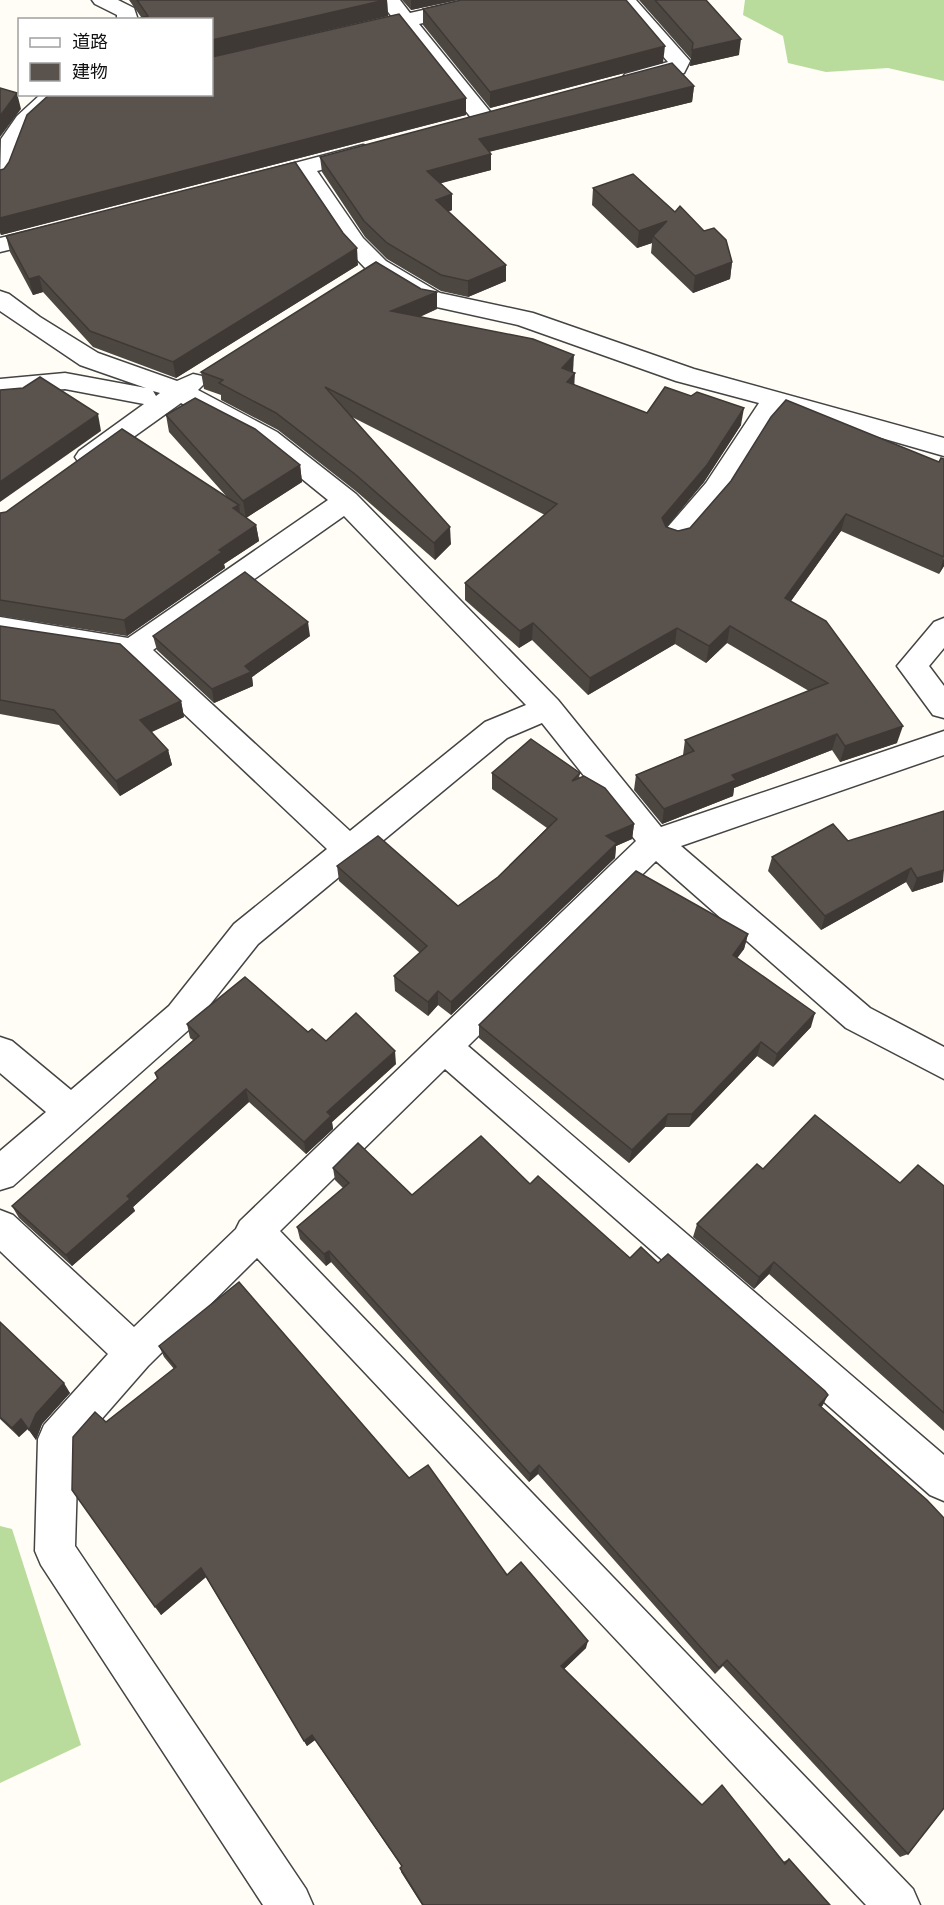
<svg xmlns="http://www.w3.org/2000/svg" width="944" height="1905" font-family="'IBM Plex Serif','Noto Sans JP',serif">
  <style>
    .forest { fill: #b9dc9c }
    .lines { fill: none; stroke-linecap: round; stroke-linejoin: round }
    .street-casing { stroke: #444; stroke-width: 3 }
    .street { fill: #fff; fill-rule: evenodd }
    .wall { fill: #4d4742 }
    .shaded-wall { fill: #3f3936 }
    .building { fill: #5a524d; stroke: #3f3936; stroke-width: 1.5 }
  </style>
  <rect width="100%" height="100%" fill="#fffdf5"/>
  <g class="forest">
    <polygon points="745,0 944,0 944,81 888,68 826,72 788,63 783,36 743,15"/>
    <polygon points="0,1526 12,1529 81,1745 0,1783"/>
  </g>
  <g class="lines">
    <g class="street-casing">
      <g id="street">
        <polygon points="92,0 118,0 134,8 138,20 117,20 117,15 95,4"/>
        <polygon points="379,0 400,0 410,13 468,0 505,0 502,4 419,24 492,114 495,119 492,124 476,124 400,28 359,37 352,35 348,31 352,27 392,17"/>
        <polygon points="615,0 636,0 690,61 684,73 633,85 625,84 622,79 625,74 668,62"/>
        <path d="M41,94H67C57,109 39,116 29,130C18,146 19,168 8,183L0,185L1,139L17,116Z"/>
        <polygon points="363,145 371,147 374,152 371,157 317,171 363,238 386,261 440,293 533,313 694,369 944,438 944,456 781,409 726,497 686,543 676,546 666,543 662,536 666,529 706,483 759,403 676,381 518,325 423,304 368,271 346,248 298,176 257,187 249,185 246,180 249,175"/>
        <polygon points="50,226 58,228 62,233 58,238 0,252 0,238"/>
        <path d="M0,291L9,294L40,317L98,353L177,381L193,374L202,376L206,382L198,390L277,432L356,494L558,700L661,827L944,731V755L681,846L870,1008L944,1047V1079L846,1028L656,861L468,1046L944,1455V1501L930,1495L445,1069L280,1231L913,1889L920,1905H866L257,1258L148,1366L78,1446L75,1546L306,1889L313,1905H263L41,1565L35,1551L38,1439L44,1425L108,1354L0,1251V1210L13,1215L134,1327L236,1229L240,1221L636,841L542,723L507,738L258,944L193,1026L13,1186L0,1190V1151L46,1112L0,1073V1037L12,1041L71,1090L169,1006L234,924L327,849L125,658L0,639V617L128,638L328,500L259,444L181,403L97,463L88,466L79,463L75,457L79,451L144,404L65,389L0,395V379L65,373L146,388L80,365L0,311ZM153,391L160,393L156,396ZM344,516L526,705L485,722L350,831L153,650Z"/>
        <polygon points="944,618 944,648 929,666 944,686 944,718 933,715 897,666 934,622"/>
      </g>
    </g>
    <use href="#street" class="street"/>
  </g>
  <g class="wall">
    <polygon points="129,0 387,0 388,16 235,51 466,115 1,235 0,233 0,170 212,94 141,17"/>
    <polygon points="402,0 458,0 411,10"/>
    <polygon points="639,0 706,0 739,55 690,66 691,59"/>
    <polygon points="423,9 663,63 490,108 423,25"/>
    <polygon points="694,86 692,102 489,152 491,170 440,183 452,210 448,212 506,265 506,281 468,297 441,291 387,259 365,237 322,172 320,157"/>
    <polygon points="593,188 675,212 732,262 730,279 693,293 651,253 652,243 637,248 592,205"/>
    <polygon points="6,236 358,265 176,378 93,347 43,292 33,295 10,252"/>
    <polygon points="437,309 420,317 573,372 574,385 647,413 741,425 704,482 666,527 678,531 939,462 941,458 944,566 939,574 841,531 791,601 897,743 840,762 832,750 734,788 733,796 662,824 634,790 636,775 683,755 685,740 809,691 727,643 706,663 675,644 588,695 532,640 519,648 465,600 465,583 545,515 352,417 451,544 435,560 357,492 278,430 221,400 221,395 204,389 201,372"/>
    <polygon points="166,415 300,465 302,482 246,518 256,525 259,541 224,564 225,568 127,636 0,616 0,513 227,497 169,432"/>
    <polygon points="0,626 181,701 184,717 152,732 168,750 172,765 120,796 59,725 0,714"/>
    <polygon points="153,636 310,636 252,677 253,686 214,703 157,650"/>
    <polygon points="492,773 580,773 579,778 634,824 632,839 616,846 615,858 451,1015 438,1005 428,1016 395,991 394,976 420,953 339,881 337,866 458,906 498,877 547,828 492,789"/>
    <polygon points="848,841 943,882 912,892 906,882 821,930 768,871 772,857"/>
    <polygon points="748,934 744,949 737,958 811,1027 773,1067 757,1056 689,1127 665,1127 629,1163 479,1038 479,1025"/>
    <polygon points="187,1024 308,1032 326,1041 396,1064 332,1122 333,1129 306,1154 249,1102 133,1207 135,1211 72,1266 19,1218 12,1206 157,1079 155,1073 193,1040 190,1038"/>
    <polygon points="333,1168 412,1195 530,1184 630,1258 658,1263 823,1405 821,1407 908,1854 900,1857 723,1666 715,1674 538,1474 529,1482 331,1262 326,1266 300,1239 297,1227 343,1188 335,1180"/>
    <polygon points="763,1169 900,1183 944,1186 944,1431 769,1274 754,1289 693,1237 697,1224"/>
    <polygon points="0,1322 70,1393 42,1424 36,1440 28,1429 19,1437 0,1419"/>
    <polygon points="159,1346 409,1478 507,1575 586,1648 564,1669 702,1805 783,1862 789,1859 830,1905 422,1905 401,1872 402,1867 315,1740 307,1746 206,1577 161,1615 106,1422 174,1369 164,1357"/>
  </g>
  <g class="shaded-wall">
    <polygon points="385,0 387,0 388,16 212,57 212,40"/>
    <polygon points="411,0 458,0 411,10"/>
    <polygon points="741,39 739,55 690,66 692,50"/>
    <polygon points="665,46 663,63 490,108 490,92"/>
    <polygon points="694,86 692,102 479,154 479,139"/>
    <polygon points="17,93 21,109 0,137 0,116"/>
    <polygon points="466,98 466,115 1,235 0,230 0,218"/>
    <polygon points="491,154 491,170 427,187 427,171"/>
    <polygon points="452,194 452,210 436,216 436,200"/>
    <polygon points="667,221 653,236 652,243 637,248 639,231"/>
    <polygon points="357,248 358,265 176,378 173,362"/>
    <polygon points="732,262 730,279 693,293 695,276"/>
    <polygon points="506,265 506,281 468,297 468,281"/>
    <polygon points="39,276 43,292 33,295 29,279"/>
    <polygon points="437,292 437,309 392,328 391,311"/>
    <polygon points="574,355 573,372 562,368"/>
    <polygon points="575,373 574,390 567,382"/>
    <polygon points="744,408 741,425 704,482 660,535 662,518"/>
    <polygon points="98,414 101,431 0,502 0,482"/>
    <polygon points="300,465 302,482 246,518 243,501"/>
    <polygon points="239,505 241,521 233,508"/>
    <polygon points="846,514 841,531 781,615 785,598"/>
    <polygon points="256,525 259,541 224,564 225,568 127,636 124,620 219,550"/>
    <polygon points="450,527 451,544 435,560 434,543"/>
    <polygon points="944,557 944,566 939,574"/>
    <polygon points="308,622 310,636 252,677 253,686 214,703 212,689"/>
    <polygon points="533,623 532,640 519,648 520,631"/>
    <polygon points="730,626 727,643 706,663 709,646"/>
    <polygon points="677,628 675,644 588,695 590,678"/>
    <polygon points="181,701 184,717 144,735 140,720"/>
    <polygon points="903,726 897,743 840,762 845,746"/>
    <polygon points="837,734 832,750 734,788 733,796 662,824 664,809 732,775"/>
    <polygon points="168,750 172,765 120,796 116,781"/>
    <polygon points="634,824 632,839 616,846 615,858 451,1015 451,1002 606,836"/>
    <polygon points="911,868 906,882 821,930 825,916"/>
    <polygon points="944,870 943,882 912,892 917,878"/>
    <polygon points="748,934 744,949 729,969 733,955"/>
    <polygon points="438,991 438,1005 428,1016 428,1002"/>
    <polygon points="815,1013 811,1027 773,1067 777,1054"/>
    <polygon points="761,1042 757,1056 689,1127 692,1114"/>
    <polygon points="395,1051 396,1064 332,1122 333,1129 306,1154 304,1142 327,1112"/>
    <polygon points="246,1089 249,1102 133,1207 135,1211 72,1266 66,1255 127,1196"/>
    <polygon points="668,1114 665,1127 629,1163 632,1150"/>
    <polygon points="329,1251 331,1262 326,1266 324,1254"/>
    <polygon points="774,1262 769,1274 754,1289 759,1277"/>
    <polygon points="64,1383 70,1393 42,1424 36,1440 29,1430 36,1414"/>
    <polygon points="828,1395 823,1405 813,1415 819,1405"/>
    <polygon points="21,1419 28,1428 19,1437 12,1428"/>
    <polygon points="539,1465 538,1474 529,1482 530,1474"/>
    <polygon points="201,1568 206,1577 161,1615 155,1607"/>
    <polygon points="588,1641 586,1648 560,1673 561,1666"/>
    <polygon points="312,1735 315,1740 307,1746 304,1741"/>
  </g>
  <g class="building">
    <polygon points="137,0 385,0 212,40 212,20 133,20 148,16"/>
    <polygon points="461,0 626,0 665,46 490,92 423,9"/>
    <polygon points="655,0 706,0 741,39 692,50 693,43"/>
    <polygon points="399,14 466,98 0,218 0,170 4,169 9,162 27,115 49,95 53,94 212,94 212,57"/>
    <polygon points="672,63 694,86 479,139 491,154 427,171 452,194 436,200 506,265 468,281 441,275 387,243 364,221 320,157"/>
    <polygon points="0,88 17,93 0,116"/>
    <polygon points="295,162 343,233 357,248 173,362 90,331 39,276 29,279 6,236"/>
    <polygon points="633,174 675,212 680,206 704,231 714,228 726,240 732,262 695,276 653,236 667,221 639,231 593,188"/>
    <polygon points="376,262 421,289 437,292 391,311 533,339 574,355 562,368 575,373 567,382 647,413 665,387 691,396 697,392 744,408 707,465 662,518 666,527 678,531 690,528 731,481 771,417 786,400 939,462 941,458 944,459 944,557 846,514 785,598 826,621 903,726 845,746 837,734 732,775 736,780 664,809 636,775 694,751 685,740 828,683 730,626 709,646 677,628 590,678 533,623 520,631 465,583 557,504 325,387 450,527 434,543 356,475 276,413 219,383 223,380 201,372"/>
    <polygon points="40,377 98,414 0,482 0,390 23,388"/>
    <polygon points="195,398 255,429 300,465 243,501 166,415"/>
    <polygon points="122,429 239,505 233,508 256,525 219,550 222,552 124,620 0,600 0,513 6,512"/>
    <polygon points="245,572 308,622 245,666 251,672 212,689 153,636"/>
    <polygon points="0,626 120,644 181,701 140,720 168,750 116,781 54,710 0,700"/>
    <polygon points="531,739 580,773 572,781 584,776 605,788 634,824 606,836 617,843 451,1002 438,991 428,1002 394,976 427,946 337,866 378,836 458,906 498,877 557,819 492,773"/>
    <polygon points="944,811 944,870 917,878 911,868 825,916 772,857 833,824 848,841"/>
    <polygon points="636,871 748,934 733,955 815,1013 777,1054 761,1042 692,1114 668,1114 632,1150 479,1025"/>
    <polygon points="245,977 308,1032 312,1029 326,1041 356,1013 395,1051 327,1112 331,1116 304,1142 246,1089 127,1196 130,1199 66,1255 12,1206 158,1078 155,1073 199,1036 187,1024"/>
    <polygon points="815,1115 900,1183 918,1165 944,1186 944,1413 774,1262 759,1277 697,1224 757,1164 763,1169"/>
    <polygon points="481,1136 530,1184 538,1176 630,1258 641,1247 658,1263 668,1254 825,1391 828,1395 819,1405 927,1500 944,1518 944,1808 908,1854 727,1660 719,1668 539,1465 530,1474 329,1251 324,1254 297,1227 349,1183 333,1168 358,1143 412,1195"/>
    <polygon points="239,1282 409,1478 428,1465 507,1575 521,1562 588,1641 561,1666 702,1805 722,1785 785,1864 789,1859 830,1905 423,1905 400,1868 402,1866 312,1735 304,1741 201,1568 155,1607 72,1490 73,1437 95,1412 106,1422 176,1367 159,1346"/>
    <polygon points="0,1322 64,1383 36,1414 29,1430 21,1419 12,1428 0,1417"/>
  </g>
  <rect x="18" y="18" width="195" height="78" fill="#ffffff" stroke="#a0a0a0" stroke-width="1.5"/>
  <rect x="30" y="38" width="30" height="9" fill="#ffffff" stroke="#a0a0a0" stroke-width="1.5"/>
  <text x="72" y="48" font-size="18" fill="#111111">道路</text>
  <rect x="30" y="63" width="30" height="18" fill="#5a524d" stroke="#a0a0a0" stroke-width="1.5"/>
  <text x="72" y="78" font-size="18" fill="#111111">建物</text>
</svg>
